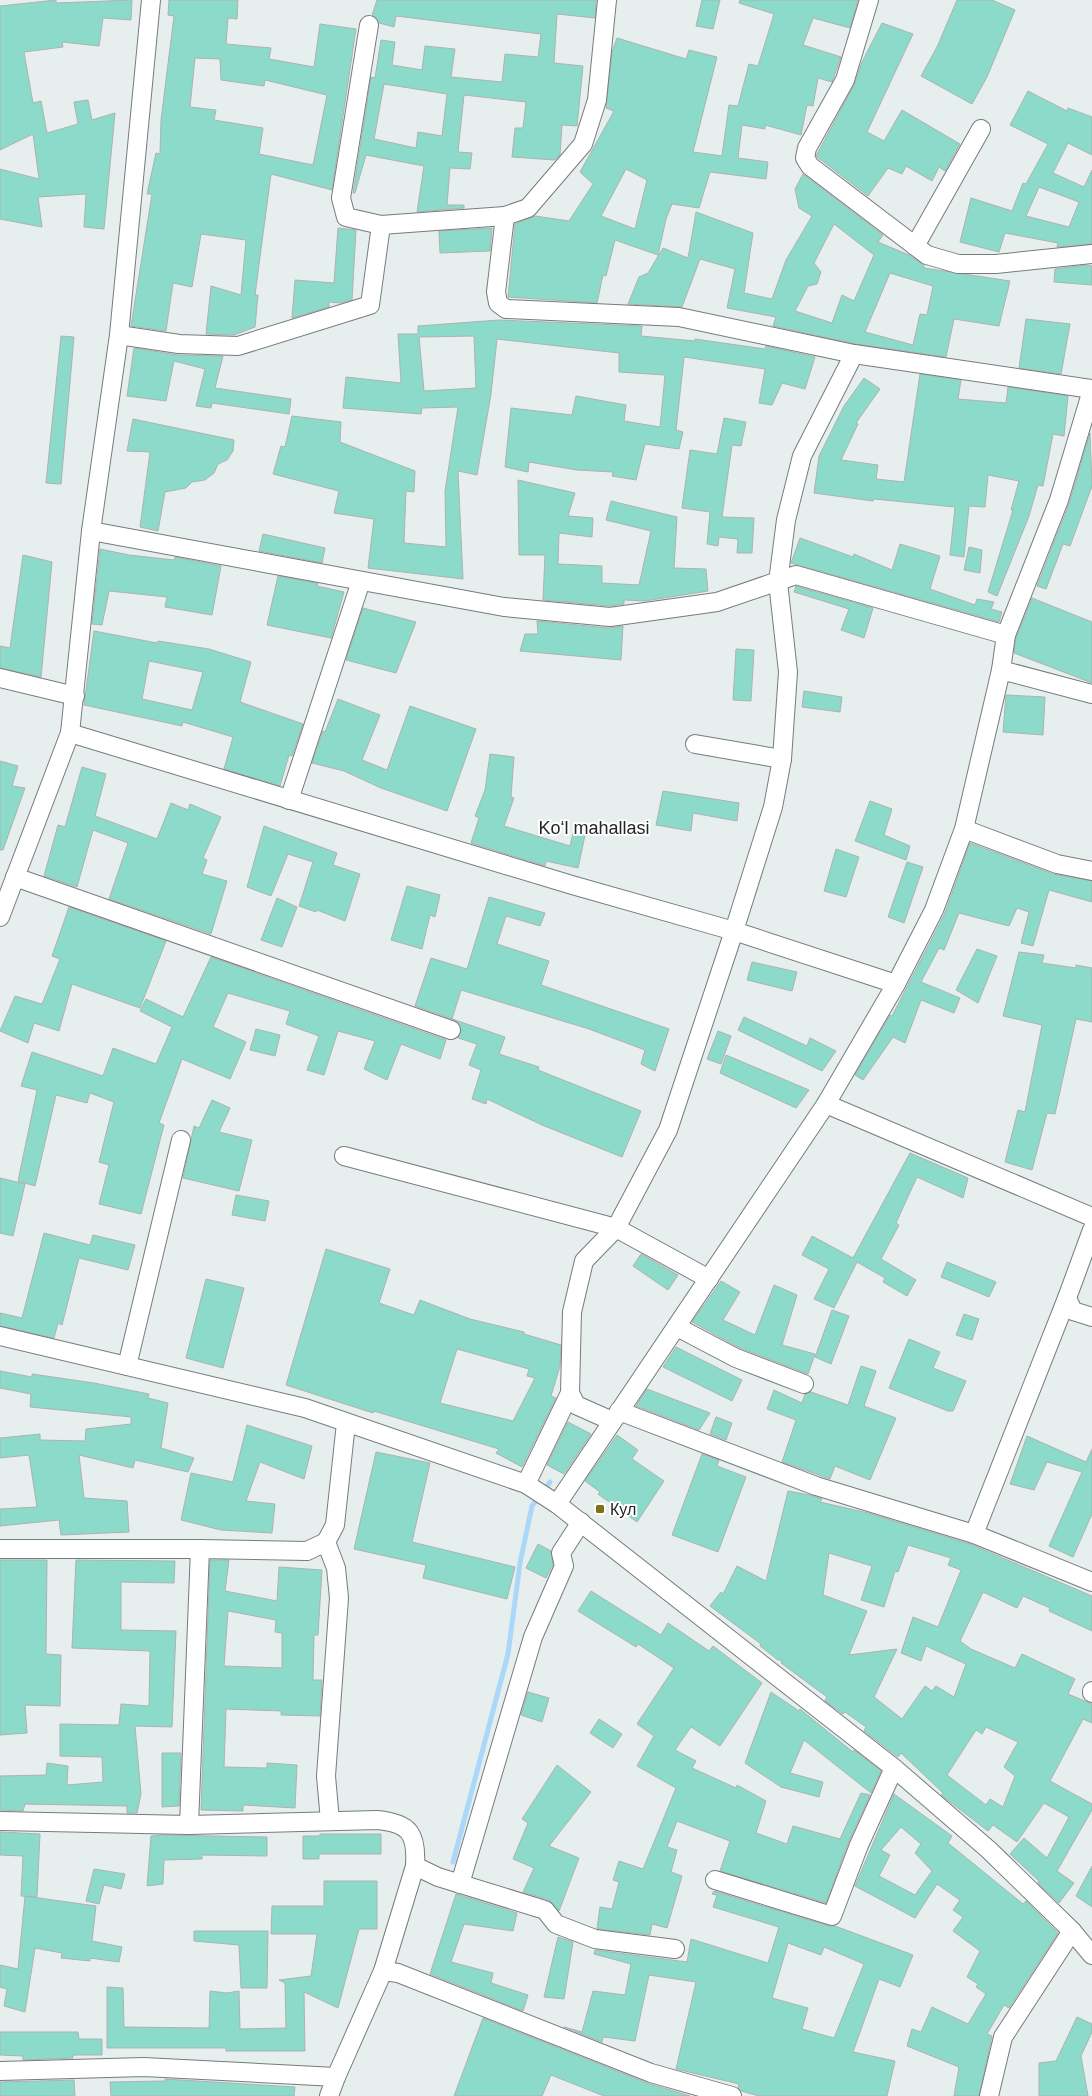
<svg xmlns="http://www.w3.org/2000/svg" width="1092" height="2096" font-family="Arial,sans-serif">
  <style>
    .lines { fill: none; stroke-linecap: round; stroke-linejoin: round }
    .stream { stroke: #abd7f8; stroke-width: 5 }
    .building { fill: #8cdac9; stroke: #adb3b1; fill-rule: evenodd }
    .minor-casing { stroke: #767c7c; stroke-width: 20 }
    .minor { stroke: #fff; stroke-width: 18 }
    .poi-dot { fill: #837111; stroke: #fff; stroke-width: 2 }
    .labels { text-anchor: middle; stroke-width: 4; stroke-linejoin: round; paint-order: stroke }
    .poi-label { font-size: 16px; fill: #232626; stroke: #fff; text-anchor: start }
    .neighbourhood-label { font-size: 18px; fill: #232626; stroke: #fff }
  </style>
  <rect width="100%" height="100%" fill="#e7eeee"/>
  <g class="lines">
    <polyline class="stream" points="453,1862 508,1654 520,1563 532,1506 550,1482"/>
  </g>
  <g class="building">
    <polygon points="56,0 56,3 132,0 131,20 103,18 99,46 62,42 63,47 24,52 33,103 41,101 47,133 78,124 74,102 88,100 92,120 115,113 104,229 84,227 86,194 38,197 42,227 0,219 0,169 39,179 33,134 0,150 0,6"/>
    <path d="M169,0H238L237,19L228,18L226,44L271,48L269,59L314,67L320,24L356,29L332,190L271,174L255,295H258L255,327L234,335L206,334L211,286L241,295L246,240L201,234L192,287L173,283L166,331L131,326L152,194H147L156,153L160,154L161,120L174,16L168,15ZM195,58L220,59L221,80L264,86L265,80L327,95L313,165L259,154L263,128L214,120L216,110L190,107Z"/>
    <path d="M377,0H596L595,18L557,14L554,63L583,66L577,126L562,125L560,155L555,160L512,157L515,128H523L526,102L464,95L458,152L472,153L470,169L450,168L447,205H464V208L417,212L424,166L366,155L355,193H353L371,77L375,78L381,40L395,42L392,65L422,70L425,46L455,49L451,77L502,82L505,54L538,57L541,34L396,16L394,27L379,23L372,15ZM384,84L447,94L442,136L418,132L416,148L374,139Z"/>
    <polygon points="702,0 720,0 713,29 696,26"/>
    <path d="M740,0H858L850,28L813,18L803,45L841,57L832,82L818,78L813,106L807,105L801,135L765,125V129L742,125L738,158L768,162L766,179L710,172L699,208L672,204L666,219L658,255L615,240L606,276L603,275L597,303L508,297L515,224L535,216L569,221L593,184L580,172L614,111L606,108L612,52L617,38L686,59L689,50L717,57L693,152L722,156L729,105L738,106L749,64L758,66L774,14L739,3ZM626,169L647,180L635,229L601,216Z"/>
    <polygon points="957,0 992,0 1015,10 987,77 972,104 921,76 937,47"/>
    <polygon points="882,23 913,34 867,132 884,141 902,110 960,144 945,171 939,167 932,181 906,166 902,174 888,168 868,196 816,156 854,85 862,62"/>
    <path d="M1028,91L1067,111L1068,108L1092,117V155L1068,143L1053,173L1084,187L1092,170V244L1057,247L1058,243L1005,233L999,252L960,242L971,198L1012,211L1023,183L1026,184L1048,144L1010,125ZM1039,187L1079,202L1069,227L1026,216Z"/>
    <path d="M803,174L883,235L878,242L909,255L924,265V268L1010,281L999,326L954,319L946,357L856,344L773,326L776,317L727,308L735,269L700,259L682,307L628,304L639,277L648,273L663,248L688,258L696,212L753,233L744,293L772,299L786,260L812,216L799,208L795,189ZM834,224L874,255L854,301L842,295L832,323L795,311L808,286L817,284L821,272L814,263ZM890,273L933,286L927,315L920,314L913,345L865,332Z"/>
    <polygon points="338,228 356,230 352,300 340,303 329,302 329,307 292,318 295,280 334,283"/>
    <polygon points="492,228 490,251 440,253 439,231"/>
    <polygon points="1086,265 1092,266 1092,285 1054,282 1055,269"/>
    <polygon points="1026,319 1070,324 1061,374 1019,368"/>
    <path d="M499,320L642,326L641,336L695,341V339L765,349L766,346L815,357L805,389L782,383L772,405L759,403L765,369L684,357L676,430L683,432L679,449L645,444L636,480L612,476L613,472L577,470L529,462L528,472L505,467L511,408L572,415L576,396L626,405L624,421L660,427L665,375L619,372V353L497,339L491,394L477,475L458,471L463,579L368,568L374,519L334,513L339,491L273,474L281,446L285,447L292,416L341,422L340,442L415,471L414,492L406,491L404,543L446,547L445,491L458,407L422,408L421,414L343,408L346,377L401,383L398,334H418V326ZM474,336L476,388L424,391L419,337Z"/>
    <polygon points="61,336 74,337 61,484 46,483"/>
    <polygon points="134,348 178,355 223,356 215,388 291,399 289,414 212,403 211,408 196,406 205,369 174,361 166,401 127,396"/>
    <polygon points="920,374 961,380 958,399 1006,403 1008,387 1068,396 1064,436 1053,434 1043,486 1038,485 1029,516 997,596 988,592 1013,510 1011,510 1019,481 988,475 985,507 969,506 964,557 950,555 955,507 874,499 873,501 814,493 819,456 844,406 864,378 880,389 856,423 858,424 841,460 878,465 876,479 904,482"/>
    <polygon points="724,418 746,422 741,446 732,445 722,517 754,518 752,553 737,553 738,539 719,537 718,546 707,544 710,512 682,508 690,450 717,454"/>
    <polygon points="133,419 234,440 233,451 227,460 218,464 214,473 205,480 192,482 186,488 165,492 158,531 140,527 150,452 127,451"/>
    <polygon points="1090,433 1092,486 1070,546 1063,544 1046,589 1037,586 1069,504"/>
    <polygon points="518,480 575,493 568,516 593,518 592,537 559,533 558,564 602,566 602,583 639,585 651,531 606,520 611,501 677,517 674,568 706,569 708,591 645,601 624,600 624,604 610,606 543,600 545,555 519,555"/>
    <polygon points="263,534 325,548 322,563 259,551"/>
    <polygon points="800,538 853,557 854,554 892,570 900,544 940,556 930,589 975,605 977,599 994,602 991,609 1002,612 999,622 791,563"/>
    <polygon points="969,547 982,550 980,573 964,570"/>
    <polygon points="100,549 129,555 174,560 175,557 221,566 212,615 165,607 167,597 109,591 102,625 92,624"/>
    <polygon points="23,555 52,562 41,677 0,668 0,646 10,648"/>
    <polygon points="278,576 318,583 317,586 344,592 331,638 267,625"/>
    <polygon points="796,586 873,608 864,638 841,630 849,609 794,592"/>
    <polygon points="1032,598 1092,622 1092,683 1014,653 1016,638"/>
    <polygon points="363,608 416,622 396,673 346,660"/>
    <polygon points="537,621 609,628 623,626 621,660 520,651 525,634 538,634"/>
    <path d="M94,631L157,643L158,641L209,649L251,662L240,702L303,724L292,756L289,755L280,786L224,769L233,737L183,722L182,726L84,705ZM149,661L203,672L192,710L142,699Z"/>
    <polygon points="736,649 754,650 751,701 733,700"/>
    <polygon points="804,691 842,697 840,712 802,707"/>
    <polygon points="1006,695 1045,697 1043,735 1003,732"/>
    <polygon points="338,699 380,715 362,760 387,770 410,706 476,729 447,811 381,788 344,771 312,763 323,731 325,732"/>
    <polygon points="490,754 514,757 511,797 514,798 504,826 570,846 575,824 587,826 578,868 546,861 545,866 471,843 479,818 475,816 485,790"/>
    <polygon points="0,761 18,766 12,786 25,788 3,850 0,850"/>
    <polygon points="82,767 106,774 95,816 157,839 171,803 188,810 190,804 221,817 203,858 207,860 202,874 227,881 211,934 109,899 128,843 93,830 77,887 44,876 58,825 65,827"/>
    <polygon points="663,791 739,803 737,821 693,813 691,831 656,825"/>
    <polygon points="870,801 892,809 884,835 910,846 906,860 855,841"/>
    <polygon points="264,826 337,853 333,865 360,874 345,921 317,910 316,912 299,906 313,862 288,854 271,896 247,887"/>
    <polygon points="970,843 1053,874 1092,881 1092,902 1049,890 1033,946 1021,943 1029,912 1017,908 1009,926 959,913 944,950 939,948 921,982 960,998 954,1013 921,1000 905,1043 893,1037 863,1080 855,1075 890,1015 892,1016 944,915"/>
    <polygon points="836,849 859,857 846,897 824,891"/>
    <polygon points="907,862 923,867 904,923 888,917"/>
    <polygon points="407,886 440,895 435,917 430,915 422,949 391,940"/>
    <polygon points="489,897 545,913 540,926 506,916 497,944 549,961 541,985 669,1029 655,1071 641,1064 645,1050 589,1029 461,990 452,1019 505,1037 499,1054 539,1067 538,1070 641,1111 622,1157 542,1125 487,1099 486,1104 472,1099 481,1070 469,1065 477,1044 458,1038 461,1029 455,1020 415,1006 431,958 467,969"/>
    <polygon points="277,898 297,907 282,947 261,940"/>
    <polygon points="69,907 166,941 140,1008 72,984 59,1031 34,1023 28,1043 0,1031 15,996 42,1004 60,959 52,956"/>
    <polygon points="977,949 997,956 978,1003 956,990"/>
    <polygon points="1019,952 1044,955 1042,963 1076,968 1076,965 1092,968 1092,1022 1076,1019 1055,1114 1047,1113 1032,1170 1005,1162 1018,1110 1025,1112 1042,1025 1003,1016"/>
    <polygon points="211,957 446,1040 440,1059 401,1044 387,1080 364,1069 375,1041 338,1031 324,1075 307,1070 319,1036 286,1024 290,1011 228,993 213,1027 246,1042 230,1079 182,1059 159,1123 164,1125 141,1214 99,1204 109,1165 99,1162 114,1102 90,1093 87,1103 56,1095 35,1186 18,1181 37,1090 21,1086 32,1052 103,1076 113,1048 156,1064 172,1027 140,1011 146,999 183,1017"/>
    <polygon points="752,962 797,972 792,991 747,980"/>
    <polygon points="744,1017 807,1046 810,1038 836,1051 822,1071 738,1030"/>
    <polygon points="256,1029 280,1035 275,1056 250,1050"/>
    <polygon points="718,1031 731,1036 721,1064 707,1059"/>
    <polygon points="726,1055 809,1090 796,1108 720,1073"/>
    <polygon points="212,1100 230,1108 219,1132 252,1140 239,1191 183,1178 194,1126 199,1128"/>
    <polygon points="910,1153 968,1178 963,1198 917,1177 896,1223 899,1225 881,1259 916,1280 907,1296 883,1282 885,1278 857,1262 834,1308 814,1299 829,1269 802,1255 812,1236 853,1258"/>
    <polygon points="0,1178 25,1184 13,1236 0,1233"/>
    <polygon points="236,1195 269,1201 265,1221 232,1215"/>
    <polygon points="44,1233 90,1245 93,1235 135,1245 128,1270 79,1258 62,1325 58,1323 54,1338 0,1326 0,1313 22,1318"/>
    <path d="M326,1249L390,1269L379,1303L414,1315L420,1300L470,1319L524,1332V1334L561,1345L560,1366L551,1396L556,1398L522,1467L496,1453L499,1449L374,1411L373,1413L286,1385ZM457,1349L529,1369L527,1376L535,1378L513,1421L440,1403Z"/>
    <polygon points="641,1254 678,1275 668,1290 633,1266"/>
    <polygon points="947,1262 996,1282 989,1297 941,1277"/>
    <polygon points="206,1279 244,1288 223,1368 186,1358"/>
    <polygon points="721,1281 740,1292 723,1320 755,1335 774,1285 797,1295 782,1345 815,1354 808,1374 740,1348 692,1322"/>
    <polygon points="832,1310 849,1316 831,1364 815,1357"/>
    <polygon points="964,1314 979,1319 972,1340 956,1335"/>
    <polygon points="909,1339 940,1352 933,1368 966,1381 953,1411 948,1411 889,1388"/>
    <polygon points="676,1347 742,1380 732,1401 663,1367"/>
    <polygon points="861,1366 876,1371 864,1406 896,1418 870,1480 835,1466 830,1479 782,1462 796,1420 767,1409 774,1390 802,1403 805,1394 811,1392 848,1405"/>
    <polygon points="0,1371 32,1377 32,1374 94,1383 149,1394 148,1398 168,1403 161,1448 194,1458 188,1472 135,1460 133,1468 79,1455 84,1498 127,1501 129,1532 61,1535 59,1520 0,1526 0,1509 37,1507 29,1455 0,1458 0,1438 40,1434 40,1440 85,1441 86,1429 131,1424 131,1417 30,1407 31,1394 0,1388"/>
    <polygon points="647,1389 710,1413 699,1430 636,1406"/>
    <polygon points="716,1417 732,1423 726,1440 710,1434"/>
    <polygon points="568,1422 591,1434 564,1474 547,1465"/>
    <polygon points="247,1425 312,1446 304,1479 260,1462 246,1501 275,1504 272,1533 221,1530 181,1520 191,1473 233,1482"/>
    <polygon points="617,1435 638,1450 632,1459 664,1481 637,1522 598,1494 600,1492 585,1481"/>
    <polygon points="1027,1436 1086,1462 1092,1449 1092,1514 1073,1557 1049,1546 1082,1472 1047,1462 1034,1490 1010,1484"/>
    <polygon points="376,1452 430,1463 412,1542 515,1567 507,1599 423,1578 426,1565 354,1549"/>
    <polygon points="702,1454 719,1460 717,1466 746,1477 718,1552 672,1535"/>
    <path d="M788,1491L810,1495L822,1499L820,1502L868,1513L970,1544L1092,1596V1631L1049,1611L1050,1608L1023,1596L1017,1608L983,1592L960,1641L971,1649L1015,1668L1022,1654L1075,1679L1068,1694L1092,1704V1723L1083,1719L1050,1781L1092,1804V1810L1057,1871L1074,1883L1059,1903L1038,1883L1039,1881L1010,1854L1024,1838L1047,1858L1069,1817L1044,1803L1017,1842L993,1825L988,1831L941,1795L943,1793L901,1753L898,1757L864,1731L866,1727L845,1712L843,1714L825,1701L827,1697L781,1663L782,1660H778L760,1646L761,1644L710,1606L721,1592L723,1594L737,1566L766,1581ZM908,1545L951,1558L948,1565L961,1570L938,1627L913,1617L901,1653L921,1661L926,1646L966,1664L954,1697L936,1686L932,1691L925,1686L902,1719L874,1697L897,1649L849,1655L867,1611L823,1595L829,1553L872,1566L861,1600L884,1607L895,1571L898,1572ZM986,1727L1018,1742L1004,1767L1015,1776L1003,1807L990,1799L986,1805L947,1775L976,1730L982,1734Z"/>
    <polygon points="538,1544 551,1551 553,1565 546,1578 526,1568"/>
    <polygon points="0,1560 47,1560 46,1654 61,1655 60,1706 25,1705 27,1733 0,1735"/>
    <polygon points="76,1560 175,1561 174,1583 121,1582 121,1630 176,1631 172,1727 135,1726 141,1794 137,1813 127,1813 127,1806 25,1804 23,1811 0,1810 0,1776 46,1775 47,1763 68,1766 67,1785 103,1782 102,1757 60,1756 60,1724 119,1725 121,1704 149,1706 150,1651 72,1648"/>
    <path d="M210,1560H229L225,1591L277,1601L279,1567L322,1570L318,1635H314L313,1680H322L320,1716L281,1715V1711L226,1709L224,1767L267,1768V1763L297,1765L295,1808L243,1805V1811L201,1810ZM228,1611L276,1620L275,1632L282,1633V1668L224,1666Z"/>
    <polygon points="591,1591 661,1635 668,1623 709,1651 713,1646 762,1683 720,1746 691,1727 675,1750 696,1761 692,1768 736,1788 737,1785 766,1801 756,1833 787,1844 793,1826 840,1839 861,1793 870,1795 849,1841 826,1903 720,1871 730,1841 677,1821 667,1847 677,1850 671,1872 682,1876 667,1928 652,1924 650,1935 597,1929 600,1907 612,1909 619,1882 613,1880 619,1861 643,1869 676,1788 637,1766 654,1736 637,1724 674,1668 638,1644 636,1647 578,1611"/>
    <polygon points="528,1692 549,1698 542,1722 521,1715"/>
    <polygon points="771,1692 799,1711 800,1709 853,1752 854,1750 881,1771 871,1793 804,1740 790,1773 823,1782 819,1797 781,1787 745,1763"/>
    <polygon points="599,1719 622,1734 613,1748 590,1733"/>
    <polygon points="162,1753 181,1753 179,1806 162,1807"/>
    <polygon points="557,1765 591,1792 549,1846 579,1858 559,1911 549,1900 523,1892 534,1868 513,1859 528,1823 522,1819"/>
    <path d="M894,1794L952,1836L948,1843L1023,1904L1026,1901L1058,1933L1009,2008L1004,2005L987,2034L992,2036L979,2096H954L959,2067L907,2046L912,2029L921,2032L932,2007L968,2024L986,1994L976,1987L978,1984L967,1977L980,1951L953,1931L963,1917L953,1910L960,1900L937,1884L915,1918L855,1886ZM901,1827L921,1844L915,1853L932,1871L915,1895L879,1876L890,1855L881,1850Z"/>
    <polygon points="0,1832 40,1834 37,1897 21,1896 23,1856 0,1855"/>
    <polygon points="320,1834 381,1834 381,1854 319,1854 319,1859 303,1859 303,1836 320,1836"/>
    <polygon points="161,1835 267,1837 267,1856 202,1855 202,1859 164,1860 163,1884 147,1886 151,1836"/>
    <polygon points="1092,1866 1092,1907 1076,1896"/>
    <polygon points="94,1869 125,1874 121,1889 104,1885 99,1904 86,1901"/>
    <polygon points="324,1881 377,1881 377,1929 359,1929 338,2008 304,1992 305,2051 226,2051 226,2048 107,2048 107,1987 123,1988 124,2027 209,2028 210,1991 227,1993 239,1991 240,2029 286,2028 285,1983 279,1980 311,1976 317,1934 271,1934 272,1906 324,1906"/>
    <path d="M714,1891L829,1926H835L913,1955L900,1987L879,1979L853,2052L895,2061L887,2096H759L741,2091L738,2088L739,2084L676,2069L696,1982L649,1975L635,2041L603,2037L602,2042L564,2027L582,2032L593,1991L625,1995L631,1964L594,1954L595,1950L687,1962L691,1939L768,1963L779,1927L713,1907L717,1895L712,1894ZM788,1943L821,1955L824,1947L864,1964L834,2038L802,2029L808,2008L772,1998Z"/>
    <polygon points="456,1894 517,1913 513,1931 464,1924 451,1962 493,1973 491,1983 528,1995 523,2011 430,1974"/>
    <polygon points="25,1896 96,1906 92,1941 122,1947 119,1962 90,1958 90,1961 61,1958 62,1953 35,1948 25,2012 4,2006 7,1989 0,1987 0,1965 18,1969"/>
    <polygon points="194,1931 268,1931 267,1988 241,1988 239,1945 194,1941"/>
    <polygon points="558,1937 573,1942 564,1999 544,1997"/>
    <polygon points="1077,2017 1092,2024 1092,2032 1081,2056 1088,2096 1039,2096 1039,2063 1056,2061"/>
    <polygon points="483,2018 647,2083 690,2096 604,2096 551,2075 542,2096 454,2096"/>
    <polygon points="0,2032 78,2032 79,2039 102,2039 102,2055 73,2055 73,2058 23,2060 23,2056 0,2055"/>
    <polygon points="165,2079 295,2087 294,2096 111,2096 110,2082 165,2081"/>
    <polygon points="74,2080 75,2096 0,2096 0,2082"/>
  </g>
  <g class="lines">
    <g class="minor-casing">
      <g id="minor">
        <polyline points="869,0 845,80 807,148 805,158 810,166 927,255 958,264 996,264 1092,254"/>
        <polyline points="369,25 341,198 346,217 381,225 505,216 528,208 583,144 597,100 607,0"/>
        <polyline points="505,216 496,292 498,303 506,309 679,317 854,354 1092,389"/>
        <polyline points="915,246 981,129"/>
        <polyline points="119,335 179,344 238,346 370,305 381,225"/>
        <polyline points="854,354 802,456 786,520 778,582 788,672 782,759 773,807 734,931 896,984"/>
        <polyline points="91,531 504,607 610,617 717,602 796,575 1006,635"/>
        <polyline points="1001,670 1092,694"/>
        <polyline points="0,678 75,696"/>
        <polyline points="70,733 572,885 734,931 668,1130 616,1228 709,1279"/>
        <polyline points="695,744 782,759"/>
        <polyline points="289,800 361,581"/>
        <polyline points="964,829 1057,864 1092,871"/>
        <polyline points="15,877 451,1030"/>
        <polyline points="0,917 70,733 91,531 119,335 151,0"/>
        <polyline points="826,1104 1092,1217"/>
        <polyline points="344,1156 616,1228 584,1261 572,1312 570,1393 576,1405 612,1421"/>
        <polyline points="1092,1230 1067,1298 1073,1311 1092,1317"/>
        <polyline points="677,1327 736,1358 804,1384"/>
        <polyline points="0,1336 305,1408 526,1484 557,1504 894,1768 989,1850 1072,1931 1092,1955"/>
        <polyline points="127,1366 181,1140"/>
        <polyline points="619,1411 816,1486 974,1534 1092,1582"/>
        <polyline points="526,1484 570,1393"/>
        <polyline points="557,1504 826,1104 896,984 934,910 964,829 1001,670 1006,635 1059,500 1092,390"/>
        <polyline points="974,1534 1067,1298"/>
        <polyline points="326,1542 336,1568 339,1598 326,1776 330,1821"/>
        <polyline points="0,1549 200,1549"/>
        <polyline points="1092,1691 1092,1693"/>
        <polyline points="0,1821 189,1825 200,1549 307,1551 326,1542 335,1525 346,1423"/>
        <path d="M189,1825L377,1820C410,1823 417,1834 415,1866L383,1971L336,2077L329,2096"/>
        <polyline points="415,1866 438,1877 545,1910 556,1924 595,1939 675,1949"/>
        <polyline points="715,1880 832,1916 859,1845 894,1768"/>
        <polyline points="460,1884 533,1637 564,1566 561,1553 581,1522"/>
        <polyline points="383,1971 398,1973 651,2073 732,2096"/>
        <polyline points="0,2071 144,2067 336,2077"/>
        <polyline points="989,2096 1003,2037 1072,1931"/>
      </g>
    </g>
    <use href="#minor" class="minor"/>
  </g>
  <rect class="poi-dot" x="595" y="1504" width="10" height="10" rx="2.5"/>
  <g class="labels">
    <g class="poi-label">
      <text x="610" y="1515">Кул</text>
    </g>
    <g class="neighbourhood-label">
      <text x="594" y="834">Koʻl mahallasi</text>
    </g>
  </g>
</svg>
